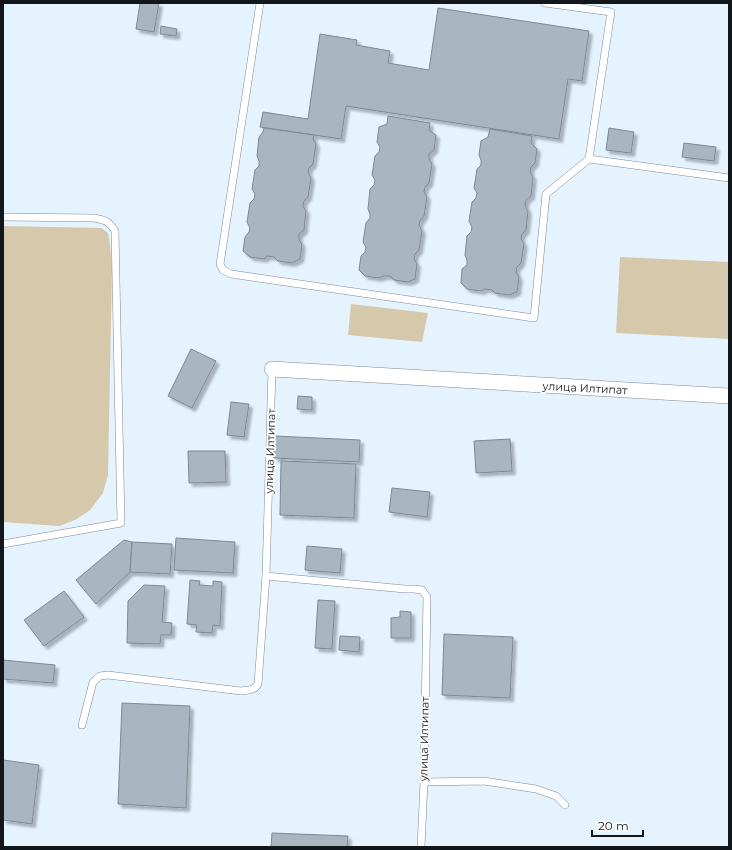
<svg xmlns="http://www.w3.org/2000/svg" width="732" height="850" font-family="Montserrat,sans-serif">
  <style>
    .green { fill: #d6c8ab }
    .building { fill: #a9b6c1; stroke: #7d8994; filter: url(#shadow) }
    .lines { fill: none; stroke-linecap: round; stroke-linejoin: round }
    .lane-casing { stroke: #7e8a95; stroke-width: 8 }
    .street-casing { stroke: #7e8a95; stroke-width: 16 }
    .lane { stroke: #fff; stroke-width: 7 }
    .street { stroke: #fff; stroke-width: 15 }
    .labels { text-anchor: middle; stroke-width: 3.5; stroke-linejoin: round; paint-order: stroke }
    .street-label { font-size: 11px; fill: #12171b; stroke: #fefefe }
  </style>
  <defs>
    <filter id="shadow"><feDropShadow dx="3.5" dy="3.5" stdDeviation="1" flood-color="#0004"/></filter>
  </defs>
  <rect width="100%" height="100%" fill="#e5f3ff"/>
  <g class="green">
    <polygon points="3,226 101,228 108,233 110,245 112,269 108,475 103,493 90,510 75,520 59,526 3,522"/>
    <polygon points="620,257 729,262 729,339 616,333"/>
    <polygon points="351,304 428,313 422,342 348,335"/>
  </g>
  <g class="building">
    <polygon points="140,3 159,3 154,32 136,29"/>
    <polygon points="438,8 589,31 582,81 568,79 559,139 346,106 341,139 260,127 263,112 308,119 320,34 357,40 356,45 390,51 388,63 429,70"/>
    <polygon points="161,26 177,29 176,36 160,34"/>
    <polygon points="388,116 430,123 429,130 436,135 434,150 429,154 429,159 432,164 429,183 425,187 424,192 427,197 424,216 420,221 419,225 422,231 419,250 415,254 414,259 417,264 415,279 408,282 394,280 390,276 383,276 379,278 365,276 359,270 361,256 365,252 366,247 363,242 366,223 370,218 370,214 368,209 370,189 374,185 375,180 372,175 375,156 379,152 380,147 377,142 379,127 387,124"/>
    <polygon points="264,128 314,135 313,139 316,144 313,164 309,168 308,172 311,178 308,197 304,201 303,206 306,211 304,230 299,234 299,239 302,245 300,259 292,263 278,261 274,257 267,256 264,259 250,257 243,251 245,237 249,232 250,228 247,222 250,203 254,199 255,194 252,189 255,170 259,166 259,161 257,156 259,137 263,132"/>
    <polygon points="609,128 634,132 631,153 606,150"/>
    <polygon points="490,129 532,136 531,143 537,149 535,163 531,167 530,172 533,177 531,196 526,200 525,205 528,211 526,230 522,234 521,238 524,244 521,263 517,267 516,272 519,277 517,292 509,295 495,293 492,290 485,289 481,291 467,289 461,283 462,269 467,265 467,260 465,255 467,236 471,232 472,227 469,221 472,202 476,198 477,193 474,188 477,169 481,165 481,160 479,155 481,141 488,137"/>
    <polygon points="684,143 716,147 714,161 682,157"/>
    <polygon points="191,349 216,361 192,408 168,396"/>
    <polygon points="298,396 312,397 312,410 297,409"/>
    <polygon points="231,402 249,404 244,437 227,435"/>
    <polygon points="275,436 360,440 359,462 274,458"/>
    <polygon points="510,439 512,471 476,473 474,441"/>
    <polygon points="188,451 225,451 226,482 189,483"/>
    <polygon points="281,461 356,464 354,518 280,515"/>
    <polygon points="392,488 430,492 427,517 389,512"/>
    <polygon points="176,538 235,542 233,573 174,570"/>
    <polygon points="124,540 132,542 130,572 96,604 76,580"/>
    <polygon points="132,542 172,544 170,574 130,572"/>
    <polygon points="307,546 342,549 340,573 305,570"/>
    <polygon points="190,580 200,581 199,585 213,586 213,581 222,582 220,626 213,625 212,633 196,632 197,625 187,624"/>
    <polygon points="144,585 165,586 162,622 172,623 171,635 161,635 160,644 127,643 128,601"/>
    <polygon points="64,591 84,617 44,646 24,620"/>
    <polygon points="318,600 335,601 332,649 315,648"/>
    <polygon points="400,611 411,612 411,638 391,638 391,618 400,617"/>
    <polygon points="444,634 513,637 510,698 442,695"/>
    <polygon points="340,636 360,637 359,652 339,650"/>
    <polygon points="3,660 55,665 53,683 3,679"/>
    <polygon points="122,703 190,706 186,808 118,804"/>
    <polygon points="3,760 39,765 32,824 3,820"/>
    <polygon points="272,833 348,836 347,847 271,847"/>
  </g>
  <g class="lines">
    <g class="lane-casing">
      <g id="lane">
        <polyline points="260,3 220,264 223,270 231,274 534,318 546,194 589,159"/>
        <polyline points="545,3 611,12 589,159 729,178"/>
        <path d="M3,217L94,218C105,220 109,221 115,231L121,523L3,544"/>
        <polyline points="272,369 266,576 405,589 414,589 422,590 427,597 424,782 421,847"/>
        <path d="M82,725L93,682L100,676L108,675L241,691C248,690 254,691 258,684L266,576"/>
        <polyline points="424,782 484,781 536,789 556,796 565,805"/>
      </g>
    </g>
    <g class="street-casing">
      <polyline id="street" points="272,369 729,396"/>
    </g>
    <use href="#lane" class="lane"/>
    <use href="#street" class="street"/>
  </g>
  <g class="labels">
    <g class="street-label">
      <text transform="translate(585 388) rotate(3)" y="4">улица Илтипат</text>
      <text transform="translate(270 451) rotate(-88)" y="4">улица Илтипат</text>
      <text transform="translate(424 739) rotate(-89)" y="4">улица Илтипат</text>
    </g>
  </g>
  <rect width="732" height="850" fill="none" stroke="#12171b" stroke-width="8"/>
  <path d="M592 830v6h51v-6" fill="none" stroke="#12171b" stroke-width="2"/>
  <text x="598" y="830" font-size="12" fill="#12171b" stroke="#fefefe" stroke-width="3" paint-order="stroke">20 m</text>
</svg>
